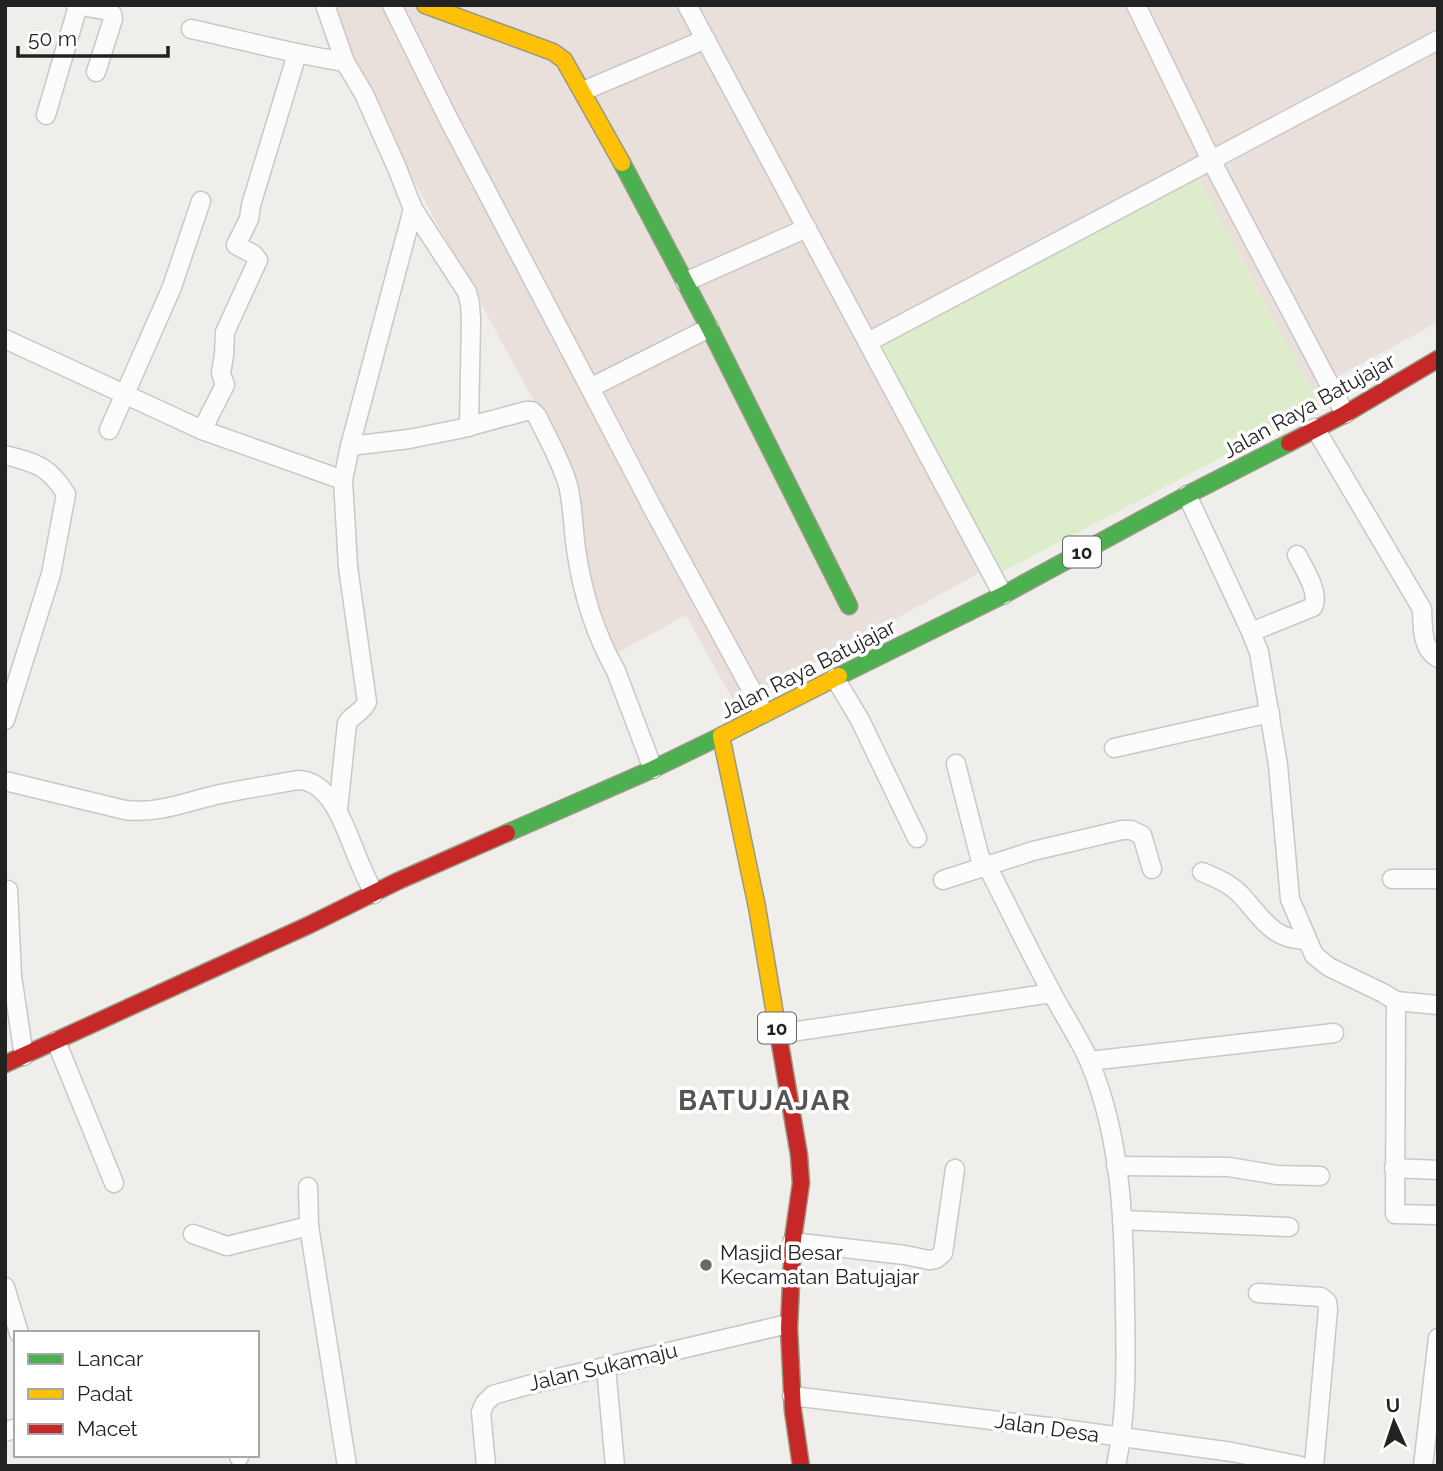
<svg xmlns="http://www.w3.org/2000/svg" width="1443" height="1471" font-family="Raleway,sans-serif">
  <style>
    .military { fill: #eae0db }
    .grass { fill: #ddeccb }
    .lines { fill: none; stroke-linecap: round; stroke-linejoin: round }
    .street-casing { stroke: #c9c8c7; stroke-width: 21 }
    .fast-casing { stroke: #999a82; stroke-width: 19 }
    .slow-casing { stroke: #999a82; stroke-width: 19 }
    .jam-casing { stroke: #999a82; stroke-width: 19 }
    .street { stroke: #fdfcfc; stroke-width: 18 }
    .fast { stroke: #4caf50; stroke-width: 16 }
    .slow { stroke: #ffc107; stroke-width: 16 }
    .jam { stroke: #c62828; stroke-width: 16 }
    .poi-dot { fill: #6a6968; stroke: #fff; stroke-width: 2.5 }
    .labels { text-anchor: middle; stroke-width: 7; stroke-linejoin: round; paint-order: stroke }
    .shield { fill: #fff; stroke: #646464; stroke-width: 2 }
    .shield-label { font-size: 19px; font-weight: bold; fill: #222 }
    .street-label { font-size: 21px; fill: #222; stroke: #fff }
    .poi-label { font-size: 21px; fill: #222; stroke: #fff; text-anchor: start }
    .district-label { font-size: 28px; font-weight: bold; letter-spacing: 2px; fill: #555; stroke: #fff }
  </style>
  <rect width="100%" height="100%" fill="#f0eeeb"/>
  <polygon class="military" points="318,5 1438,5 1438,322 736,706 686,615 610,657 587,586 578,482"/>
  <polygon class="grass" points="1199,179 1320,406 998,574 878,347"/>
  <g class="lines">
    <g class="street-casing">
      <g id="street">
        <polyline points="76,5 109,11 112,14 113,19 96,72"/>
        <polyline points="325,5 345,62 364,94 397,168 413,209 467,292 470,304 471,320 469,427"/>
        <polyline points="392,5 448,118 590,388 709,328"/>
        <polyline points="687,5 1003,595"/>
        <polyline points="1136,5 1211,160 1345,414"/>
        <path d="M191,29C242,40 293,54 345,62"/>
        <polyline points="583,91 706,39"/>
        <polyline points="46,115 78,6"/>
        <polyline points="685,282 807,228"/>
        <polyline points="5,339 202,430 343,480"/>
        <polyline points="868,342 1438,40"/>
        <polyline points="590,388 652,507 764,713"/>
        <path d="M1315,428L1422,609C1423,627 1421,648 1438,658"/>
        <polyline points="109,430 172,287 201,201"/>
        <polyline points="202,430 225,385 221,373 224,355 225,332 258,260 253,254 236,245 249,219 251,205 297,54"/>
        <path d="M350,446L409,439L459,429L526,411H532L537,416C548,439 561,461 568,485C573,506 573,528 576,549C582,591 595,634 616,671L653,769"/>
        <path d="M5,455C36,463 49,466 66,494L51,574L5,720"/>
        <polyline points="1187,495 1251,632 1259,652 1278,765 1290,899 1314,955 1329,967 1383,993 1396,1001 1438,1005"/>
        <path d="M1251,632L1313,607C1320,592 1304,569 1297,555"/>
        <polyline points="835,678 860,720 917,838"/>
        <polyline points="1114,748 1270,713"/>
        <path d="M956,764L980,858L987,866C1009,908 1029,951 1052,993C1064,1016 1080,1039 1090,1063C1122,1140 1124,1225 1125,1308C1126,1360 1127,1414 1116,1466"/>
        <path d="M5,781L125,810C157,814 186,802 216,795C243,789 271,785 298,780C332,780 347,833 358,859C363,871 368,882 374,894"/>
        <path d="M338,810L347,723C353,714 363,712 367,702L348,567L343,480L350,446L413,209"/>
        <path d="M1202,872C1216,878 1229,883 1240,894C1262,917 1271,940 1307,940"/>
        <polyline points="1392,879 1438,879"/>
        <polyline points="943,880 1033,851 1122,830 1131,830 1142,835 1152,869"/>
        <polyline points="8,890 12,976 24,1056"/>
        <polyline points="1396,1001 1395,1214 1438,1215"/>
        <polyline points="778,1034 1052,993"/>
        <polyline points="56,1041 114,1183"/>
        <polyline points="1090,1061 1334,1033"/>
        <polyline points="1116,1166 1229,1167 1277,1175 1320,1176"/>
        <polyline points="1394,1168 1438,1170"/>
        <polyline points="308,1187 309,1226"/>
        <polyline points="1122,1220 1289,1227"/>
        <polyline points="193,1234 227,1246 309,1226 347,1466"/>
        <polyline points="792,1242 905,1255 929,1260 936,1259 943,1253 955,1169"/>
        <polyline points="5,1287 19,1333"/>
        <polyline points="1258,1293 1321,1297 1327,1302 1328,1309 1314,1466"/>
        <polyline points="606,1367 615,1466"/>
        <polyline points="792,1396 1049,1427 1232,1452 1301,1466"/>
        <polyline points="5,1432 16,1428"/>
        <polyline points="239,1455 239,1457"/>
        <polyline points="486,1466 481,1412 485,1403 493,1395 532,1384 788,1324"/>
        <polyline points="1423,1466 1438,1338"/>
      </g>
    </g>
    <g class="fast-casing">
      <g id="fast">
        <polyline points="622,163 711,331 849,606"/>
        <polyline points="839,676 1003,595 1187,495 1289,443"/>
        <polyline points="507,833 653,769 721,736"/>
      </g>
    </g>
    <g class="slow-casing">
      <g id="slow">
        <polyline points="425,5 553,52 564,60 622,163"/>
        <polyline points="779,1038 757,907 721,736 839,676"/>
      </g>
    </g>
    <g class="jam-casing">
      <g id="jam">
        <polyline points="1289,443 1345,414 1438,359"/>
        <polyline points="779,1038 799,1155 801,1183 793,1239 789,1328 793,1411 801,1466"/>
        <polyline points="5,1064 309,925 398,881 507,833"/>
      </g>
    </g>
    <use href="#street" class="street"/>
    <use href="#fast" class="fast"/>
    <use href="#slow" class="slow"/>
    <use href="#jam" class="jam"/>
  </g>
  <circle class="poi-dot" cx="706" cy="1265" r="7"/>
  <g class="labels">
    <g class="shield">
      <rect x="1063" y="536.5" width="38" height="31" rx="5"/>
      <rect x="758" y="1012.5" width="38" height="31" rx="5"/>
    </g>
    <g class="shield-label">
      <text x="1082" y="559">10</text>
      <text x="777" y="1035">10</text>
    </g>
    <g class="street-label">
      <text transform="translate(1309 406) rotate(-29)" y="7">Jalan Raya Batujajar</text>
      <text transform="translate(808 669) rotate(-27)" y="7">Jalan Raya Batujajar</text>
      <text transform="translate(603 1367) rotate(-13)" y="7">Jalan Sukamaju</text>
      <text transform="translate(1047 1428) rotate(8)" y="7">Jalan Desa</text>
    </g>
    <g class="poi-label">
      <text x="720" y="1260">Masjid Besar<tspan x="720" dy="24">Kecamatan Batujajar</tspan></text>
    </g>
    <g class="district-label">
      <text x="765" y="1110">BATUJAJAR</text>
    </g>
  </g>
  <rect width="1443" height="1471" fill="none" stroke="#222222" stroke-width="14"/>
  <rect x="14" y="1331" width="245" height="126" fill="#ffffff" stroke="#a7a7a7" stroke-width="2"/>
  <rect x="28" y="1354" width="35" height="10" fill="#4caf50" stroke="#a7a7a7" stroke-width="2"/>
  <text x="77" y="1366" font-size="21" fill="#222222">Lancar</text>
  <rect x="28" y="1389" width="35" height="10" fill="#ffc107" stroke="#a7a7a7" stroke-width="2"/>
  <text x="77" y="1401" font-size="21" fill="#222222">Padat</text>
  <rect x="28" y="1424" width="35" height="10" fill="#c62828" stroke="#a7a7a7" stroke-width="2"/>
  <text x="77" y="1436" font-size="21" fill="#222222">Macet</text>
  <g transform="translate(1394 1422) rotate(357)" stroke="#ffffff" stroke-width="5" paint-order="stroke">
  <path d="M0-5L12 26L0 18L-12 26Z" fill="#222222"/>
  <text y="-10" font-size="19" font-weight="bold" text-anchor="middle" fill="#222222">U</text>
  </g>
  <path d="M18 46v10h150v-10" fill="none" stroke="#222222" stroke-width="3.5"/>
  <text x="28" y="46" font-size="21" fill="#222222" stroke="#ffffff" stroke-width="5" paint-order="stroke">50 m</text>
</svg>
